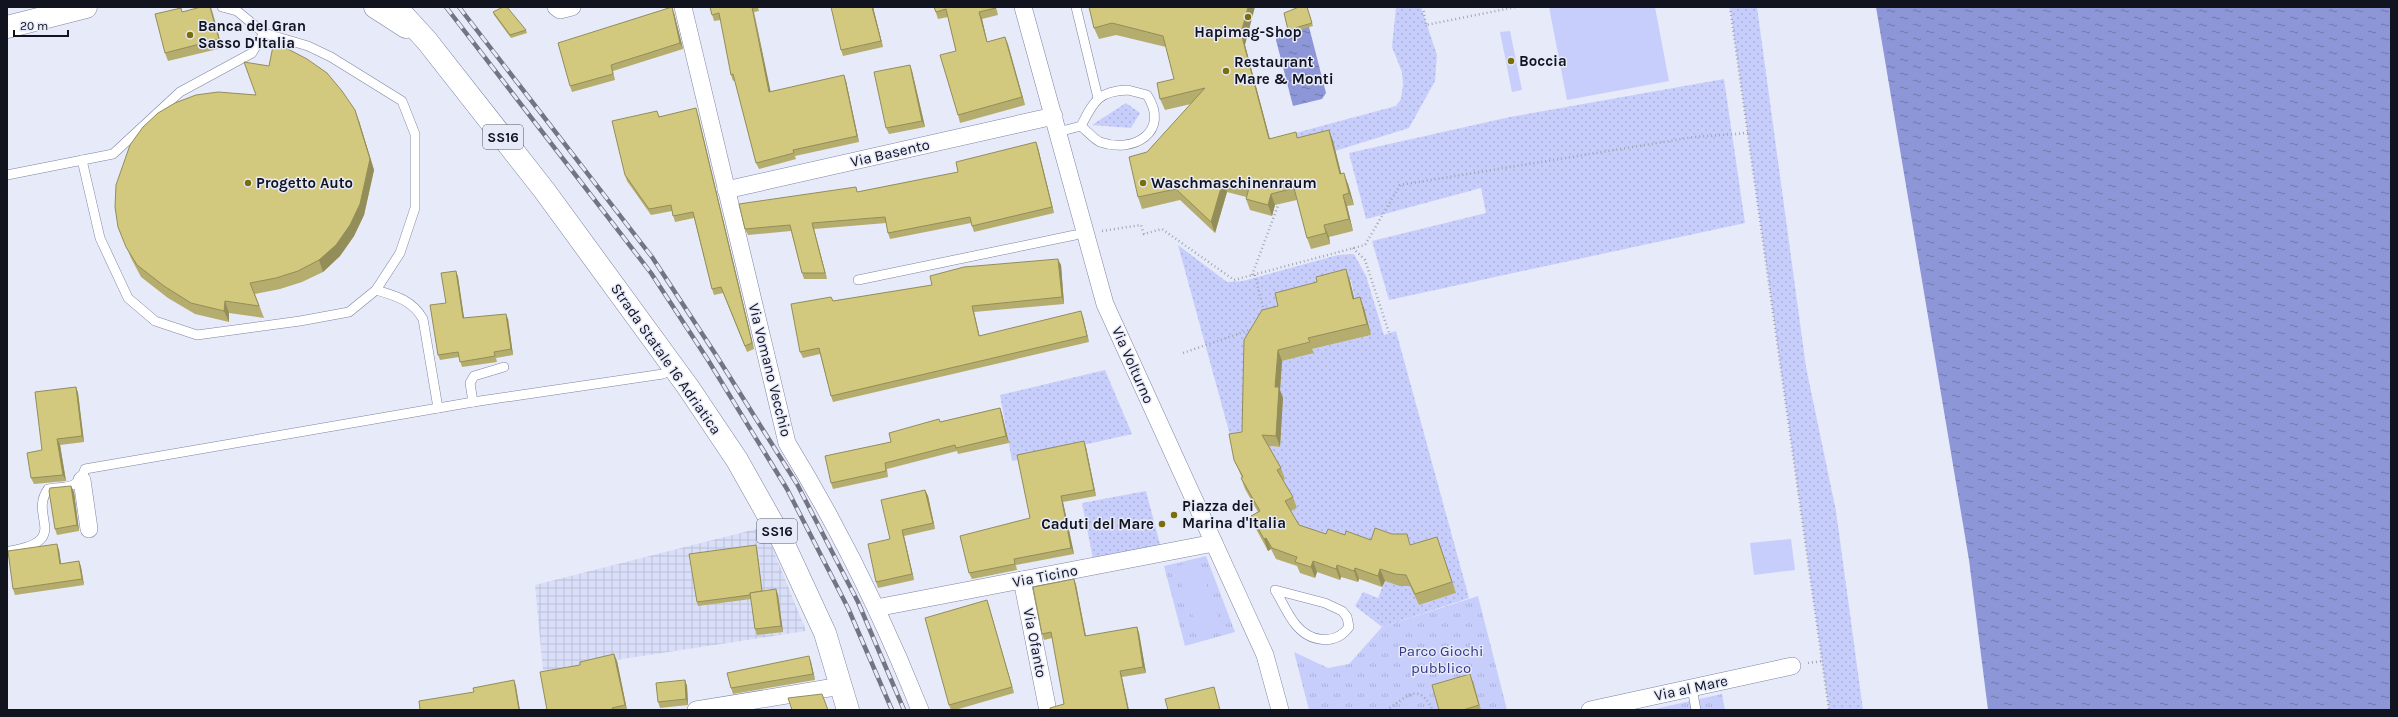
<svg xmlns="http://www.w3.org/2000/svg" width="2398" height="717" font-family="Karla,sans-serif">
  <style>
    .industrial { fill: url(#industrial-grid) }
    .grass { fill: url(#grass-dots) }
    .park { fill: url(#park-tufts) }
    .pitch { fill: #c7cefb }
    .water { fill: url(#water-ripples) }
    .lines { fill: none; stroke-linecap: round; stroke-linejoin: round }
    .lane-casing { stroke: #7e83a3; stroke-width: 10 }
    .street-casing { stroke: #7e83a3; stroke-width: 18 }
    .secondary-casing { stroke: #7e83a3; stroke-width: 23 }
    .primary-casing { stroke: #7e83a3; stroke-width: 23 }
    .path { stroke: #a2a5b3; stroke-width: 2.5; stroke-dasharray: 1 3; stroke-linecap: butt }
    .lane { stroke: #fff; stroke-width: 9 }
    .street { stroke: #fff; stroke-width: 17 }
    .secondary { stroke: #fff; stroke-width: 22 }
    .primary { stroke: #fff; stroke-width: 22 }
    .rail-casing { stroke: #737583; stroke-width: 4.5 }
    .rail { stroke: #e7eaf9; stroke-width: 3; stroke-dasharray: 9; stroke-linecap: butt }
    .wall { fill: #b5ad6d }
    .shaded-wall { fill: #938d59 }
    .building { fill: #d2c97f; stroke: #938d59 }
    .poi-dot { fill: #796e0c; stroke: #e7eaf9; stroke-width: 1.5 }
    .labels { text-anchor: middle; stroke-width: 3; stroke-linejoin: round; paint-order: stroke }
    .shield { fill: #e7eaf9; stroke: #515460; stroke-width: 1 }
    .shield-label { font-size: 14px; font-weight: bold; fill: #11131f }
    .poi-label { font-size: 15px; font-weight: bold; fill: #11131f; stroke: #e7eaf9; text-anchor: start }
    .street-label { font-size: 15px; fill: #11131f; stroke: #e7eaf9 }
    .park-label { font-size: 15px; fill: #363884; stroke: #e7eaf9 }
  </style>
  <defs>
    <pattern id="industrial-grid" width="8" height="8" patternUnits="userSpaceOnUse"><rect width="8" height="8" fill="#dadff9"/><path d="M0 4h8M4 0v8" fill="none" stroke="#babed5"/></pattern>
    <pattern id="grass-dots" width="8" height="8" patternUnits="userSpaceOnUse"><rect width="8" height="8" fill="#c7cefb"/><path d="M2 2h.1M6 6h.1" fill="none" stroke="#aab0d7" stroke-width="1.8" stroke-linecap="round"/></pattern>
    <pattern id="park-tufts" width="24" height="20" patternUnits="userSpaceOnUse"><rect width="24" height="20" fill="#c7cefb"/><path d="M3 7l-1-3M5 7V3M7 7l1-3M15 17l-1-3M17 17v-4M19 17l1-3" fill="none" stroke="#aab0d7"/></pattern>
    <pattern id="water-ripples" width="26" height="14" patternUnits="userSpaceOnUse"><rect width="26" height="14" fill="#8d96d6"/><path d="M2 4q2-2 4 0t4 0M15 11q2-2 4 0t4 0" fill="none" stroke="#7279ad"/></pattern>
  </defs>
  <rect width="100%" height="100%" fill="#e7eaf9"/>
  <polygon class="industrial" points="764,527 806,631 543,671 535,585"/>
  <g class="grass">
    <polygon points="1396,7 1421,7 1437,55 1435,81 1409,128 1335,151 1288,135 1396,106 1401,99 1403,85 1402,72 1392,47"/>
    <polygon points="1730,7 1757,7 1806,367 1836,511 1863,710 1829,710"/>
    <polygon points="1724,79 1745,223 1389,300 1372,241 1486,213 1481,188 1366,219 1349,153 1510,117"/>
    <polygon points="1126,103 1140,113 1131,128 1092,125"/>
    <polygon points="1178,245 1227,282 1243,281 1338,255 1354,254 1366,276 1384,335 1396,331 1469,598 1382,627 1355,606 1363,592 1378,598 1385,581 1399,586 1410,585 1419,605 1456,593 1441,548 1415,556 1411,545 1396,546 1379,540 1375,551 1350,542 1349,546 1332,541 1330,545 1312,539 1304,561 1282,554 1276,546 1301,532 1289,512 1297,508 1281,481 1285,479 1267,446 1280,447 1283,398 1279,398 1280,384 1252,382 1253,353 1265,332 1270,330 1278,362 1313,353 1312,349 1371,335 1364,308 1357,310 1351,280 1320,288 1325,309 1309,313 1305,297 1279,304 1282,317 1268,321 1268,323 1264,325 1248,351 1246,443 1233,446"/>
    <polygon points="1105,370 1132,434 1012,461 1000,395"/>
    <polygon points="1146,491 1161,548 1093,559 1082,503"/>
  </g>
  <g class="park">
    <polygon points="1206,556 1235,632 1185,646 1164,566"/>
    <polygon points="1478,596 1507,710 1309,710 1294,652 1328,668 1349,664 1382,627"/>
    <polygon points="1722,694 1725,710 1650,710"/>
  </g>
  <g class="pitch">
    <polygon points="1549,7 1655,7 1669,81 1567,100"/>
    <polygon points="1510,31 1522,90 1512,92 1500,32"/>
    <polygon points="1791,539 1795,570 1754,575 1750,543"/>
    <polygon points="1197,560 1222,627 1200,635 1175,567"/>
  </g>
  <g class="water">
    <polygon points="1876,7 2391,7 2391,710 1988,710 1969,560"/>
    <polygon points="1308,23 1326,93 1322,99 1293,106 1276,40 1277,34 1283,30"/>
  </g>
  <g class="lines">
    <g class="lane-casing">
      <g id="lane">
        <polyline points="1076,7 1098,98"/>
        <path d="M1128,90L1147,95C1171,132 1133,154 1100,142C1094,139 1087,131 1081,126C1094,101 1098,91 1128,90Z"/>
        <polyline points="1058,132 1081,126"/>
        <polyline points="82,160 100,238 128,298 155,321 197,335 300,321 349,312 376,290 400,253 415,208 415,134 402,101 331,57 308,46 264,33 237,11 222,7"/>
        <polyline points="7,175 113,154 180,92 252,53 264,33"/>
        <polyline points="858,280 1075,235"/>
        <path d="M376,290C396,296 412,300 423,319L438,408"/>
        <polyline points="473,402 470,383 474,376 504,367"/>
        <path d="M10,551C72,540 28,517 48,489C67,486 78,490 85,469L473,402L663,374L673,367"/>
        <path d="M1275,590L1325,603L1342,611L1347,617L1349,627C1335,646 1310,642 1296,625C1287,614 1282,601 1275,590Z"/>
        <polyline points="1692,688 1696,710"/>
      </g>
    </g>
    <g class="street-casing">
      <g id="street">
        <polyline points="556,7 560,10 572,7"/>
        <path d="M683,7L787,443C839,528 883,617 920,710"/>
        <polyline points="1023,7 1105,304 1265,655 1280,710"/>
        <polyline points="726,190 1054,116"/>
        <polyline points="82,480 89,529"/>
        <polyline points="1022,580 1047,706"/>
        <polyline points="876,608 1214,543"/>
        <polyline points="696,710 841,686"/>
        <polyline points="1590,710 1792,666"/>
      </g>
    </g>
    <g class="secondary-casing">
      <polyline id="secondary" points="7,27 86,7"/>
    </g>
    <g class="primary-casing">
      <g id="primary">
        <polyline points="375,7 406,27"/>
        <polyline points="396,7 427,41 544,190 688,387 737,460 782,540 825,633 848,710"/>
      </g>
    </g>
    <g class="path">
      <polyline points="1423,7 1426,25 1516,7"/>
      <polyline points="1730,7 1829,710"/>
      <polyline points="1102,231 1141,225 1144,234 1162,229 1234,280 1365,245 1400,185 1694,137 1748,133"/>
      <polyline points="1353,248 1365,260 1389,333"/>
      <polyline points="1252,275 1279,203"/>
      <polyline points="1255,275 1264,312"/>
      <polyline points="1183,353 1252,329"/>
      <polyline points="1808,663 1823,661"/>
      <path d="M1386,710C1407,698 1417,680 1433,710"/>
    </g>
    <use href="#lane" class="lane"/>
    <use href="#street" class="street"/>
    <use href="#secondary" class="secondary"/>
    <use href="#primary" class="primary"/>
    <g class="rail-casing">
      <g id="rail">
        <polyline points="446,7 651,273 708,360 787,489 848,608 892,710"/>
        <polyline points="459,7 652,257 716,355 797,484 858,602 904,710"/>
      </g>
    </g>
    <use href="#rail" class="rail"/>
  </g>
  <g class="wall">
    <polygon points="211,7 213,14 222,48 168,61 165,53 182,12"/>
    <polygon points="710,7 758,7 759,11 754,12 770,92 846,81 859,142 795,156 796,159 759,169 756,163 735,80 733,81 731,75 721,20 714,21"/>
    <polygon points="873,7 883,47 843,56 841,50"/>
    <polygon points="934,7 996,7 998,15 982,19 987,42 1005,37 1025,105 960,123 958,115 956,51 948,17 938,19"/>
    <polygon points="1089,7 1245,45 1270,139 1298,138 1329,130 1333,141 1341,173 1348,184 1354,205 1347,206 1353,231 1329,237 1330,244 1311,249 1307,238 1297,200 1275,205 1272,216 1250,210 1246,199 1246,197 1227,192 1215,233 1180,200 1142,209 1138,197 1147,152 1191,104 1165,110 1160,99 1174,79 1166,47 1116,35 1099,39 1094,28"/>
    <polygon points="1307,7 1313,26 1289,33 1284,13"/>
    <polygon points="493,12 526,30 527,33 511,38 494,15"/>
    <polygon points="674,13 683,49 613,71 615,80 572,92 570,86"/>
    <polygon points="912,71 925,127 889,134 886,128"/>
    <polygon points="256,95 359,121 374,170 364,215 354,236 340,256 323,272 302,282 280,289 255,294 264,318 229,313 229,322 195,314 168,298 141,277 131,258 118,227"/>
    <polygon points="698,115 754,349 747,352 723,293 714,295 712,289 694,218 675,222 672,211 651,215 627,181 625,175 659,116"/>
    <polygon points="1036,142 1038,148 1054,213 974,232 971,223 890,239 888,233 886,223 814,229 827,279 804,279 802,273 791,231 748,235 745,229 858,192 958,172"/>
    <polygon points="1061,265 1064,304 974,312 979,336 1083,317 1089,342 833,402 831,396 820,354 803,358 800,352 831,297 833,301"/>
    <polygon points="456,271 458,277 464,318 508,319 513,355 496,358 497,362 462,367 459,357 440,360 438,355 446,303"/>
    <polygon points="1350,281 1354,298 1364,308 1371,335 1312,349 1314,353 1282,361 1280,390 1283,398 1280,447 1269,446 1281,468 1285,479 1283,480 1293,497 1297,508 1291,511 1299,525 1326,534 1345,535 1371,540 1411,545 1437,537 1456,593 1419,605 1410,586 1399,586 1385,581 1382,587 1359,579 1358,582 1341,577 1340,580 1317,572 1315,578 1300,573 1297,566 1276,559 1271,549 1268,551 1255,527 1251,516 1258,512 1245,489 1241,478 1242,478 1239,471 1234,460 1278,306"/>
    <polygon points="76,387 78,393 84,442 60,445 66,481 34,484 31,478 42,450"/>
    <polygon points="1000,408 1002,414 1009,443 958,454 957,451 887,469 888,477 833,489 831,483 891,442 940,422"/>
    <polygon points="1086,447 1096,496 1063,502 1074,554 1016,565 1017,570 972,579 969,573 1030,518"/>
    <polygon points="71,486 74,492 79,531 57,535 55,529"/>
    <polygon points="925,490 928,496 935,529 904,536 914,580 878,588 876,582 890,539"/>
    <polygon points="757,549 762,591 776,589 778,595 783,632 757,635 755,629 751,599 698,606 697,602"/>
    <polygon points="59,550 61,564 79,561 81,567 84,585 15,595 13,589"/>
    <polygon points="1074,579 1076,585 1086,636 1137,627 1139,633 1146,673 1122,677 1064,704 1052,638 1044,640 1042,634"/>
    <polygon points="987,600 1014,693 955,710 951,710 949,705"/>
    <polygon points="617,661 627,710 547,710"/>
    <polygon points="811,662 815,680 733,694 731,688"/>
    <polygon points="685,680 687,686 688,705 660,708 658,702"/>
    <polygon points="1473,680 1481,710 1439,710"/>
  </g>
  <g class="shaded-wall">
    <polygon points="211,7 213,14 222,48 219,39"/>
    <polygon points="672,7 674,13 683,49 680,43"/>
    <polygon points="753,7 754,12 772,98 769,92"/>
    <polygon points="872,7 873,7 883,47 881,41"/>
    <polygon points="1248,7 1255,7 1245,45 1273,151 1269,139 1241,33"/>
    <polygon points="979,12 982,19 989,49 987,42"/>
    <polygon points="1005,37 1008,44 1025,105 1022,97"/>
    <polygon points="910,65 912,71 925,127 922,121"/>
    <polygon points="844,75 846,81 859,142 857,136"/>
    <polygon points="696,108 698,115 754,349 752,343"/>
    <polygon points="355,110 359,121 374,170 364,215 354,236 340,256 323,272 319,260"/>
    <polygon points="1329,130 1333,141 1344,185 1340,174"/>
    <polygon points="1036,142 1038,148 1054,213 1052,207"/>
    <polygon points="1344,173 1348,184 1354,205 1349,193"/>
    <polygon points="1223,181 1227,192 1215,233 1211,222"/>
    <polygon points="1271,194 1275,205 1272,216 1268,205"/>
    <polygon points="1343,195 1347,206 1353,231 1349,219"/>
    <polygon points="812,223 814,229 827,279 825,273"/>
    <polygon points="1324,225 1329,237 1330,244 1326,233"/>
    <polygon points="1058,259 1061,265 1064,304 1062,297"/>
    <polygon points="1346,269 1350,281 1357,310 1353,299"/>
    <polygon points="456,271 458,277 465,324 463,318"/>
    <polygon points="1360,297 1364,308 1371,335 1367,324"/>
    <polygon points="225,301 229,313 229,322 224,311"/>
    <polygon points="972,306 974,312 981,342 979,336"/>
    <polygon points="1081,311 1083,317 1089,342 1087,336"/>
    <polygon points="506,314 508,319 513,355 511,349"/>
    <polygon points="1278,350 1282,361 1280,390 1283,398 1280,447 1276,436 1275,387"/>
    <polygon points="76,387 78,393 84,442 82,436"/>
    <polygon points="1000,408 1002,414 1009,443 1006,436"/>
    <polygon points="57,439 60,445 66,481 63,475"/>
    <polygon points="1084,441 1086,447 1096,496 1094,490"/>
    <polygon points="71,486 74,492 79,531 77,525"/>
    <polygon points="925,490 928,496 935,529 933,523"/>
    <polygon points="1061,496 1063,502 1074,554 1071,548"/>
    <polygon points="902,530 904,536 914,580 912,574"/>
    <polygon points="1437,537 1441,548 1456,593 1452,582"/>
    <polygon points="1266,538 1271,549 1268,551 1264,539"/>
    <polygon points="57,544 59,550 62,570 60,564"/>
    <polygon points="756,545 757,549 763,598 762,594"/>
    <polygon points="79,561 81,567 84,585 82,579"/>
    <polygon points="1313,561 1317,572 1315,578 1311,567"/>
    <polygon points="1337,565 1341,577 1340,580 1336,569"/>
    <polygon points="1355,568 1359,579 1358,582 1354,571"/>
    <polygon points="1380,569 1385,581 1382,587 1378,576"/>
    <polygon points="1074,579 1076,585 1087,642 1085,636"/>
    <polygon points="776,589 778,595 783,632 781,626"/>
    <polygon points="987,600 989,606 1014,693 1012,687"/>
    <polygon points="1137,627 1139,633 1146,673 1143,667"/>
    <polygon points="614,654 617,661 627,710 625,705"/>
    <polygon points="809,656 811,662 815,680 813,674"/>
    <polygon points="1120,671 1122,677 1129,710 1128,710"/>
    <polygon points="514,680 516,686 520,710 519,710"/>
    <polygon points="685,680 687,686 688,705 686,699"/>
  </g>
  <g class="building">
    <polygon points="201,7 210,7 219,39 165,53 155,14 181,8 182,12"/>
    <polygon points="503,7 507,7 526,30 510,35 493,12"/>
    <polygon points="672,7 680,43 611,65 613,74 570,86 558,43"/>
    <polygon points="710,7 752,7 769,92 844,75 857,136 793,150 794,153 756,163 733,74 731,75 719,13 712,15"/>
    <polygon points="831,7 872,7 881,41 841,50"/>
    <polygon points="934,7 995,7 996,8 979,12 987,42 1005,37 1022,97 958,115 940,55 956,51 946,9 936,12"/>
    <polygon points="1089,7 1248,7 1241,33 1269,139 1296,132 1297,138 1329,130 1340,174 1344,173 1349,193 1343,195 1349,219 1324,225 1326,233 1307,238 1294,188 1271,194 1268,205 1246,199 1249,188 1223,181 1211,222 1176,189 1138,197 1129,157 1147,152 1205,88 1160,99 1157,83 1174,79 1163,36 1112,23 1094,28"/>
    <polygon points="1299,7 1307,7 1312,23 1288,30 1284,13"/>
    <polygon points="273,46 286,48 307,59 327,73 342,91 355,110 370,159 360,204 350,225 336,245 319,260 298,271 276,278 250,283 259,306 225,301 224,311 191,303 164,286 137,265 126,247 118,227 115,207 116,185 130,145 143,127 158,113 175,103 196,95 218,92 256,95 244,62 269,66"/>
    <polygon points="910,65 922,121 886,128 874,72"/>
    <polygon points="696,108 752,343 745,346 721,287 712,289 693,212 673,216 671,205 649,209 625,175 612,121 657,111 659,117"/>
    <polygon points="1036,142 1052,207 972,226 970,217 888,233 885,217 812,223 825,273 802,273 790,225 745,229 739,204 856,187 857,192 958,172 956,162"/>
    <polygon points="1058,259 1062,297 972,306 979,336 1081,311 1087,336 831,396 819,348 800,352 791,304 831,297 833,301 932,285 930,276 964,267"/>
    <polygon points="1346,269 1353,299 1360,297 1367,324 1308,338 1310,342 1278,350 1275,387 1279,387 1276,436 1262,435 1281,468 1277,470 1293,497 1285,501 1299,525 1326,534 1328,529 1345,535 1346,531 1371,540 1375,528 1392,534 1407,534 1410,545 1437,537 1452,582 1415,594 1406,575 1395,574 1380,569 1378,576 1355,568 1354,571 1337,565 1336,569 1313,561 1311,567 1295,562 1297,557 1272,548 1266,538 1264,539 1251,516 1260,511 1241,478 1243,477 1234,460 1229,434 1242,432 1244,340 1262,310 1278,306 1275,293 1317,282 1316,277"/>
    <polygon points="456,271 463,318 506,314 511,349 494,352 495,356 460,362 458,352 438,355 430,305 446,303 441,273"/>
    <polygon points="76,387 82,436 57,439 63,475 31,478 27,453 42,450 35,392"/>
    <polygon points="1000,408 1006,436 956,448 955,445 885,463 886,471 831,483 825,456 891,442 889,433 939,419 940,422"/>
    <polygon points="1084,441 1094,490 1061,496 1071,548 1014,559 1015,564 969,573 960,536 1030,518 1017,455"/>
    <polygon points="71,486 77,525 55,529 49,491 50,488"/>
    <polygon points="925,490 933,523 902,530 912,574 876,582 868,544 890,539 881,500"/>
    <polygon points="57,544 60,564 79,561 82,579 13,589 8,551"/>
    <polygon points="756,545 762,591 750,593 750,595 697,602 689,554"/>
    <polygon points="1074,579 1085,636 1137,627 1143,667 1120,671 1128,710 1050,710 1050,708 1064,704 1051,632 1042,634 1033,587"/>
    <polygon points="776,589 781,626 755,629 750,593"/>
    <polygon points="987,600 1012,687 949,705 925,618"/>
    <polygon points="614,654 625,705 612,708 613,710 547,710 540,672 580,665 580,662"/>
    <polygon points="809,656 813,674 731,688 727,673"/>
    <polygon points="1470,674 1479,705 1463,710 1439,710 1432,685"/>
    <polygon points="514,680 519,710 420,710 419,701 474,692 473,688"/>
    <polygon points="685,680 686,699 658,702 656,683"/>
    <polygon points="1214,687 1220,710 1168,710 1165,699"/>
    <polygon points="822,694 828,710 792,710 788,698"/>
  </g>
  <g class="poi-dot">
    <circle cx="1248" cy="17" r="4"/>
    <circle cx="190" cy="35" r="4"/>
    <circle cx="1511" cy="61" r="4"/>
    <circle cx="1226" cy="71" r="4"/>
    <circle cx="248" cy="183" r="4"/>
    <circle cx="1143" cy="183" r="4"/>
    <circle cx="1174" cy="515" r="4"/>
    <circle cx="1162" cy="524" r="4"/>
  </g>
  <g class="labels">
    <g class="shield">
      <rect x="483" y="125" width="40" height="24" rx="3"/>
      <rect x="757" y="519" width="40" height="24" rx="3"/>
    </g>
    <g class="shield-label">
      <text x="503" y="142">SS16</text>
      <text x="777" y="536">SS16</text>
    </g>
    <g class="poi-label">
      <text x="198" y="31">Banca del Gran<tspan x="198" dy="17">Sasso D'Italia</tspan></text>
      <text x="1248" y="37" text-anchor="middle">Hapimag-Shop</text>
      <text x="1519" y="66">Boccia</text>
      <text x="1234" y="67">Restaurant<tspan x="1234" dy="17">Mare &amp; Monti</tspan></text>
      <text x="256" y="188">Progetto Auto</text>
      <text x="1151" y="188">Waschmaschinenraum</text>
      <text x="1182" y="511">Piazza dei<tspan x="1182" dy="17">Marina d'Italia</tspan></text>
      <text x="1154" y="529" text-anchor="end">Caduti del Mare</text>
    </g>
    <g class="street-label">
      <text transform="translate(890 153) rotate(-13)" y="5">Via Basento</text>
      <text transform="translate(666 359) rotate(55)" y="5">Strada Statale 16 Adriatica</text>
      <text transform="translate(1133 365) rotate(66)" y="5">Via Volturno</text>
      <text transform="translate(770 370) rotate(76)" y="5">Via Vomano Vecchio</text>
      <text transform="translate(1045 576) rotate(-11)" y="5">Via Ticino</text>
      <text transform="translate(1035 643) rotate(79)" y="5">Via Ofanto</text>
      <text transform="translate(1691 688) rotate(-12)" y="5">Via al Mare</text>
    </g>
    <g class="park-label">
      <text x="1441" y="656">Parco Giochi<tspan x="1441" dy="17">pubblico</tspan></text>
    </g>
  </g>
  <rect width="2398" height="717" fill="none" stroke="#11131f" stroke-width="16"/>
  <path d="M14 30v6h54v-6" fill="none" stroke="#11131f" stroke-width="2"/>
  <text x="20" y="30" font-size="12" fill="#11131f" stroke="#e7eaf9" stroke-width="3" paint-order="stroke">20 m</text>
</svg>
